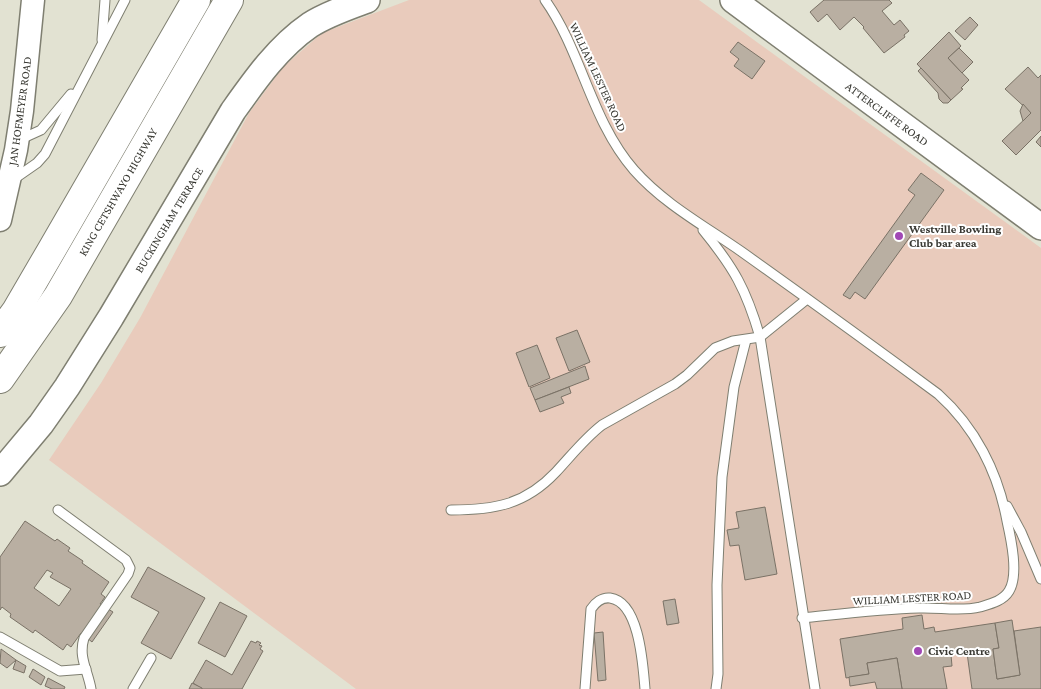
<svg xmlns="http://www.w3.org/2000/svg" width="1041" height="689" font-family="'Crimson Pro',serif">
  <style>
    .green { fill: #e9cbbc }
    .building { fill: #b9afa2; stroke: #7a7266; fill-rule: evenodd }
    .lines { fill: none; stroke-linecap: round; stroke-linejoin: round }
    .service-casing { stroke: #7f7f71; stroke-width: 11 }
    .tertiary-casing { stroke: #7f7f71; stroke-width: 25 }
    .secondary-casing { stroke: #7f7f71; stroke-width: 28 }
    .motorway-casing { stroke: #7f7f71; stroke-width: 30 }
    .service { stroke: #fff; stroke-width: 9 }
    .tertiary { stroke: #fff; stroke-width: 22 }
    .secondary { stroke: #fff; stroke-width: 25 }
    .motorway { stroke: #fff; stroke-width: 28 }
    .poi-dot { fill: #a148b5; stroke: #fff; stroke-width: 2 }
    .labels { text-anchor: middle; stroke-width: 4; stroke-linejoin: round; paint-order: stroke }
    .street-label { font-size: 12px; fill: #393933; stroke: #fff }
    .poi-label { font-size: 12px; font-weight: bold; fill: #393933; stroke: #fff; text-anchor: start }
  </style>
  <rect width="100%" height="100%" fill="#e2e2d2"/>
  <polygon class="green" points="409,0 699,0 1041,248 1041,689 356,689 49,460 101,383 140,318 249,113 283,67 322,33"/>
  <g class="building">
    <polygon points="824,0 889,0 892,3 882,11 894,25 900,20 909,31 904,35 905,37 884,53 863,28 864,27 854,17 840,30 827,14 818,22 810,12"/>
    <polygon points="970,17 978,25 965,40 955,31"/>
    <polygon points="949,32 961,46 948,58 969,80 961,88 963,89 951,100 917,64"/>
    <polygon points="738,42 765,61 752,79 734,66 739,59 730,52"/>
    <polygon points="959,48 973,62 962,73 948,58"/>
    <polygon points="1028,67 1038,78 1041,75 1041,130 1016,155 1002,141 1031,113 1005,89"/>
    <polygon points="921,68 951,100 948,103 943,103 939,99 938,93 918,71"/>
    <polygon points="1023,104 1031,113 1023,121 1020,111"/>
    <polygon points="1041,136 1041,147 1036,142"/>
    <polygon points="921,173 944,190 865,299 855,292 850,299 843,295 915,195 908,190"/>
    <polygon points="577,330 590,362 569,371 556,338"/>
    <polygon points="537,345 550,378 529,387 516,353"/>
    <polygon points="585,366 589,379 535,400 530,388"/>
    <polygon points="569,387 571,393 561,397 564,403 540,412 535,400"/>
    <polygon points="765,507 777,574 745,580 739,545 730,546 727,530 739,528 736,512"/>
    <path d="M25,521L55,541L57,539L70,548L68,551L83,561L82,563L109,582L101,594L105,597L100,604L113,612L92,642L81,633L71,647L67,644L63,650L35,630L33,633L10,617L11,614L2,607L0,610V557ZM47,570L53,573L50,577L71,589L59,606L34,588Z"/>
    <polygon points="148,567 205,598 171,659 141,643 159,612 131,597"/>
    <polygon points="675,599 679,623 667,625 663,601"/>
    <polygon points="220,602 247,616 225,657 198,643"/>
    <polygon points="922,615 924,629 934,627 935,632 995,623 999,648 993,649 997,679 1020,675 1014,631 1041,627 1041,689 972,689 967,653 951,655 952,666 943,667 947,689 902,689 897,658 867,663 869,674 846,678 840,639 903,629 902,618"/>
    <polygon points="1012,620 1020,675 997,679 993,649 999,648 995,623"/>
    <polygon points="603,632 606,680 598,681 594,633"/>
    <polygon points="251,641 256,643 257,641 261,643 259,645 262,646 260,649 263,651 242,689 202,689 193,683 206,660 232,675"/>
    <polygon points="1,649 16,660 7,668 0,663"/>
    <polygon points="897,658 902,689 877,689 875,682 850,686 849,677 869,674 867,663"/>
    <polygon points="16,660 26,666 24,673 13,669"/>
    <polygon points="33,669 45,677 41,685 29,677"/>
    <polygon points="48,678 65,687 64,689 52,689 45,686"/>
    <polygon points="192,683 202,688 202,689 189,689"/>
  </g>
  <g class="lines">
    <g class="service-casing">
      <g id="service">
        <path d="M545,0C582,52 591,121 634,170C664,204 705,226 742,252C808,299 873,346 938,394C975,427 998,472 1007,521C1011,539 1019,575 1009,591C1003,601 990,604 980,607C960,612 939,607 919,608C880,609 841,614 802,618"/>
        <polyline points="102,40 105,0"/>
        <polyline points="19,140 41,130 71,94"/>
        <polyline points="14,179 37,163 45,154 125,0"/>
        <path d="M703,230C734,268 746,289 760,337L815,689"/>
        <polyline points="1007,506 1021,532 1041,579"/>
        <path d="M58,510L126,560L130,568L128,574L84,638C78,657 88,671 91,689"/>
        <path d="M451,510C494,510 525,505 556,472C571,456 584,439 602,425L675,384L687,375L715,348L733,341L760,337L807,299"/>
        <polyline points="0,637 60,671 86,669"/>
        <polyline points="133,689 151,658"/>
        <path d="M585,689L591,609C595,603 602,597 610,598C640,602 643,667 645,689"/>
        <polyline points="716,689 718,674 717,585 722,477 734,387 746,340"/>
      </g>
    </g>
    <g class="tertiary-casing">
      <polyline id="tertiary" points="0,220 16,150 22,111 33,0"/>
    </g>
    <g class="secondary-casing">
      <g id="secondary">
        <polyline points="733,0 1041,227"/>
        <path d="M0,473L41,424L67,387L111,317L233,111C255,80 278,47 310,25C327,14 348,7 367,0"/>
      </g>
    </g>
    <g class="motorway-casing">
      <g id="motorway">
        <polyline points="0,333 16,311 51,251 196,0"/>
        <polyline points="0,379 58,296 229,0"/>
      </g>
    </g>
    <use href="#service" class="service"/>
    <use href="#tertiary" class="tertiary"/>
    <use href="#secondary" class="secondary"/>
    <use href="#motorway" class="motorway"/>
  </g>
  <g class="poi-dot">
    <circle cx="899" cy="236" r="5"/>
    <circle cx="918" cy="651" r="5"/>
  </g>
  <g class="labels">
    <g class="street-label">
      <text transform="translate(598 77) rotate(65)" y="4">WILLIAM LESTER ROAD</text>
      <text transform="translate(20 111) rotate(-82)" y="4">JAN HOFMEYER ROAD</text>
      <text transform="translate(887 114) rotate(36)" y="4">ATTERCLIFFE ROAD</text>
      <text transform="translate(118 192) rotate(-60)" y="4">KING CETSHWAYO HIGHWAY</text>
      <text transform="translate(169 220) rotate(-59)" y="4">BUCKINGHAM TERRACE</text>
      <text transform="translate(912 598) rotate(-3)" y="4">WILLIAM LESTER ROAD</text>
    </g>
    <g class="poi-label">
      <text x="909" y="233">Westville Bowling<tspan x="909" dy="14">Club bar area</tspan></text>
      <text x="928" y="655">Civic Centre</text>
    </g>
  </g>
</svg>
